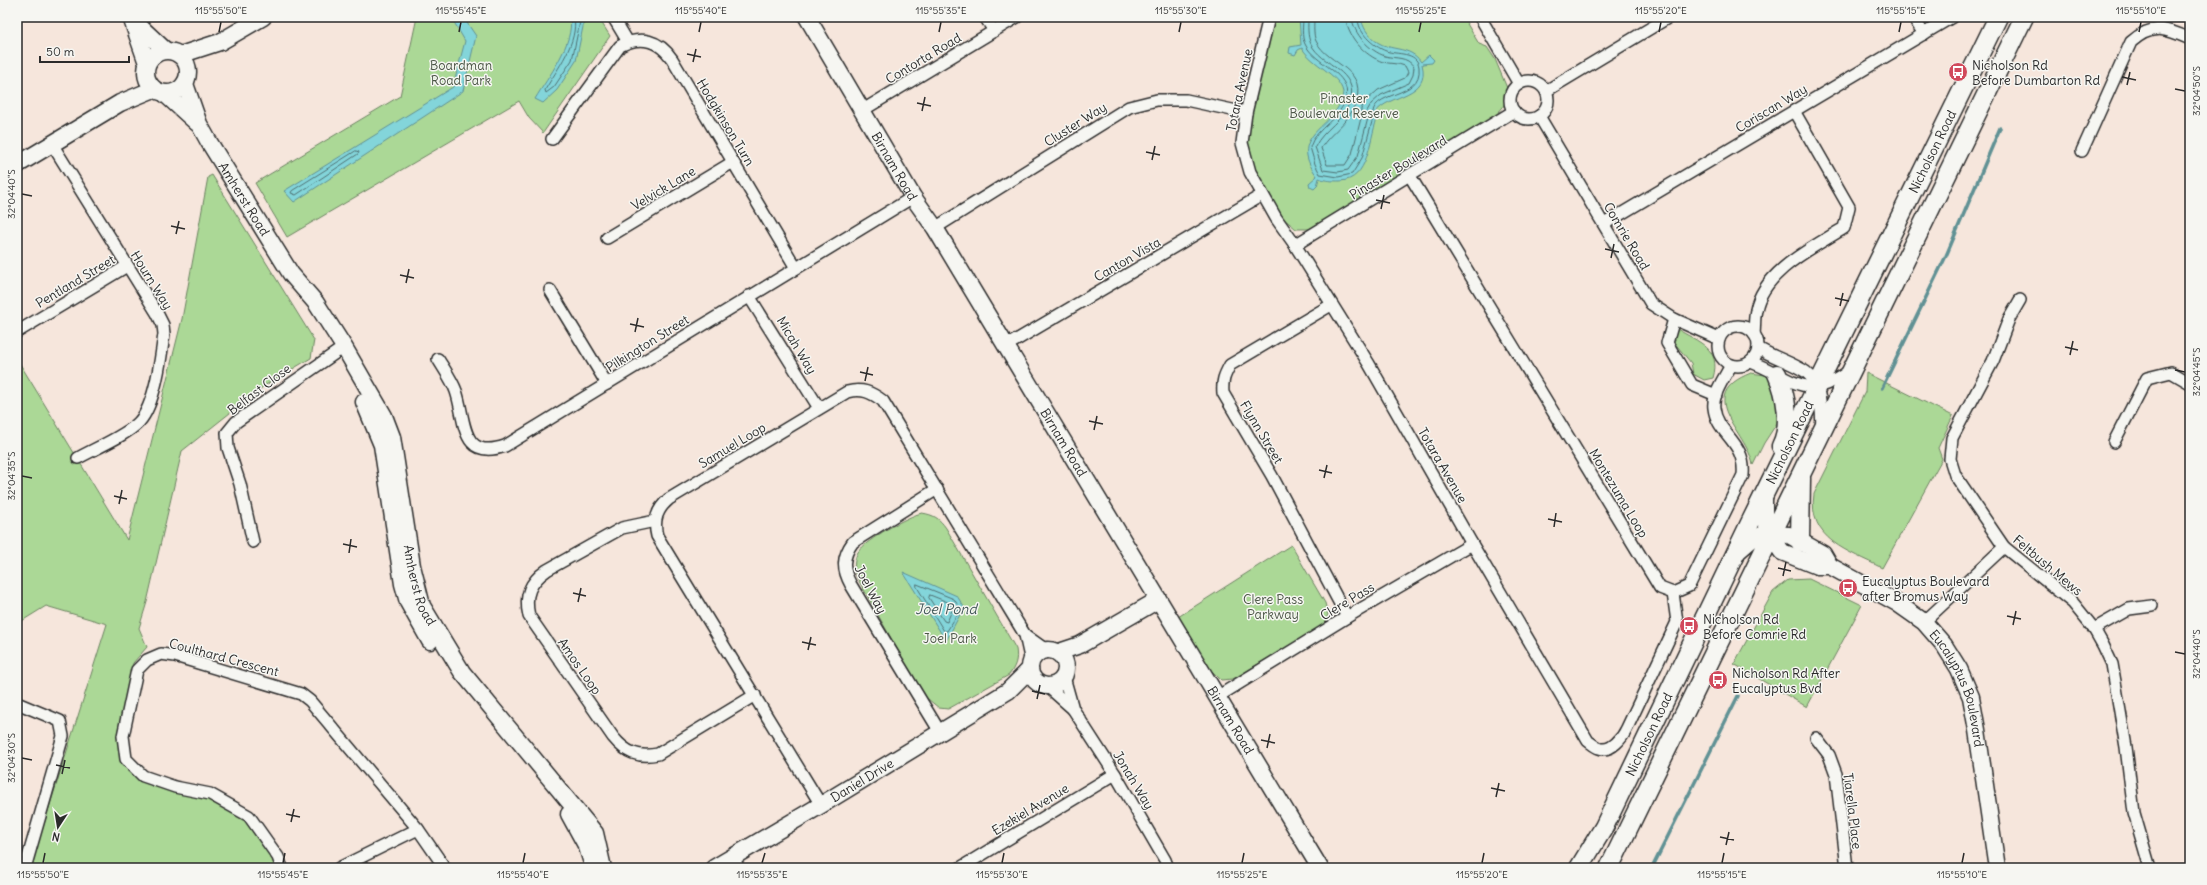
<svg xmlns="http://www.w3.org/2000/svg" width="2207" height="885" font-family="Delius,sans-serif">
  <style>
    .green { fill: #abd896; stroke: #6b8260 }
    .water { fill: #83d5da; stroke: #609194 }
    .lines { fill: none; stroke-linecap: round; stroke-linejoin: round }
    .shore { stroke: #4e6f71; stroke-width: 1 }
    .stream { stroke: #609194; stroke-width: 3.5 }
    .street-casing { stroke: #2b2b2b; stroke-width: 14 }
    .secondary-casing { stroke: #2b2b2b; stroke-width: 19 }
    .primary-casing { stroke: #2b2b2b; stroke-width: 21 }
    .street { stroke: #f6f6f2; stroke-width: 11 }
    .secondary { stroke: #f6f6f2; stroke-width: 16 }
    .primary { stroke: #f6f6f2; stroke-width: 18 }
    .ticks { fill: none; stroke: #2b2b2b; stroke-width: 1.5 }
    .labels { text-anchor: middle; stroke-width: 3; stroke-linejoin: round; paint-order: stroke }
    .street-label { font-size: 13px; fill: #2b2b2b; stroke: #f6f6f2 }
    .park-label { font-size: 13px; fill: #4b5646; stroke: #f6f6f2 }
    .poi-label { font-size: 13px; fill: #2b2b2b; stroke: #f6f6f2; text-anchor: start }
    .water-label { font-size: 14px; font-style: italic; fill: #415657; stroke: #f6f6f2 }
    .neatline { fill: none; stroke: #2b2b2b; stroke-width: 1.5 }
    .ticks-label { font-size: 10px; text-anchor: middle; fill: #2b2b2b }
  </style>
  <rect width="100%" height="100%" fill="#f6e6dc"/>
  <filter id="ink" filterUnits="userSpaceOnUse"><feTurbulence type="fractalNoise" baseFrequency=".025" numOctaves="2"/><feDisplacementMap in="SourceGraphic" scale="8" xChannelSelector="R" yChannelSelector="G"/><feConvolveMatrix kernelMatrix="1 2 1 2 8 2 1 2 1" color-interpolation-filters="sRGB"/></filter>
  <g filter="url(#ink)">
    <g class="green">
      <polygon points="417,17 598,17 610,36 543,133 529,118 519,101 287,237 255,183 400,96"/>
      <polygon points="1275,17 1463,17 1479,44 1487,47 1495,59 1507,88 1507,98 1503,107 1496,115 1479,127 1314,227 1308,229 1296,229 1283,218 1256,175 1248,148 1250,119"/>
      <polygon points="212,175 314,340 311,358 264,386 182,451 147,602 139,628 147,647 133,663 120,737 142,778 210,796 248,817 280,868 30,868 107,624 46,606 17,624 17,359 127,540 182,319 208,177"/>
      <path d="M1677,329C1698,342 1722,348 1713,378L1704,380L1693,374L1691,363L1673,341Z"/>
      <path d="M1751,373L1765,375L1770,379L1778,392L1779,420L1764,443L1753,465C1747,431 1692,396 1751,373Z"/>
      <path d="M1866,373L1953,416L1938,448L1942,459L1882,568C1849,551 1807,540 1814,494L1865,392Z"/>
      <path d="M922,513C934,515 939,518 946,528L1016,649C1018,660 1015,667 1009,675L948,709L939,708L923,695L855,574C854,567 854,559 858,552C866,540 907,516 922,513Z"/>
      <polygon points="1291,545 1325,603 1328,615 1324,625 1233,679 1221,680 1209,668 1178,617"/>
      <polygon points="1809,579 1862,605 1807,707 1734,664 1773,592 1788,580"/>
    </g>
    <g class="water">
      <polygon points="451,17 463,17 476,36 463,91 294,202 284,191 453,87 465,41"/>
      <path d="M570,17H585L576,61L557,90L543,103L535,99C548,77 575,43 570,17Z"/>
      <path d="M1299,17H1362C1361,21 1363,25 1365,29C1382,57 1407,41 1421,62L1429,55L1434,60L1432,63L1422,64C1431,98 1389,93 1375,113L1377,119C1369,140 1369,180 1340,181C1333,181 1325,181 1319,178L1317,186L1314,189L1310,187L1309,183L1317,176C1284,132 1340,128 1343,92C1339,74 1312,65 1302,48L1298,50L1295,55L1289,53L1290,47L1301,45Z"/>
      <polygon points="903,572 957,596 964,607 946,641"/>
    </g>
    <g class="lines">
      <g class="shore">
        <path d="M574,17C579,42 557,69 545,90L546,93L554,87L572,60L581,17"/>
        <path d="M1303,17C1303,25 1301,37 1305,44C1314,64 1352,73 1346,98C1341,119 1316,127 1310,147L1315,164L1320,174L1338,177L1352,174L1362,158L1373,118C1368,89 1423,100 1419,67C1417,51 1396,55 1386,51C1373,46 1357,32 1358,17"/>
        <path d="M1308,17C1308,26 1307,36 1311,44C1321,65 1360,72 1350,101C1344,121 1323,129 1315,147L1323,170L1338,172L1348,170L1358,156L1368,118L1367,111L1371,104L1381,95L1409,83L1413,75L1414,67C1407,56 1396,59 1385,56C1370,51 1353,34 1352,17"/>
        <path d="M1314,17C1314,25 1313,35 1316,41C1328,66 1371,68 1354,107C1347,124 1330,133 1321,148L1327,165H1345L1352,154L1361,118V109L1366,101L1378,90L1405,78L1408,72L1405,66C1398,63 1390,64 1383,62C1365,56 1346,36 1346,17"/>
        <polygon points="356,151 359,152 358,154 296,195 291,193 292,191"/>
        <polygon points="917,584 954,599 959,607 957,615 947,631 944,631 917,587"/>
        <polygon points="930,595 950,603 953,608 947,622 944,621 929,598"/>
      </g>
      <g class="stream">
        <polyline points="1882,388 1946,256 2000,128"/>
        <polyline points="1652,868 1738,696"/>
      </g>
      <g class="street-casing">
        <g id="street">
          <polyline points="613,17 628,42"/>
          <polyline points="985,17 994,31"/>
          <path d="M1269,17L1246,113L1242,143L1250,172L1276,218L1295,245L1369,364L1472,544L1588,741C1591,743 1595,747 1599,748C1611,753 1623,737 1627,728L1677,622L1673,593"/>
          <polyline points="1480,17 1519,84"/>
          <polyline points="1913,17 1924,34"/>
          <circle cx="1529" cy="100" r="19"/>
          <polyline points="1546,91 1669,17"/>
          <polyline points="863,110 1017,17"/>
          <polyline points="1539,116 1651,304 1674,319 1719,339"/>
          <path d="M552,139L620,46C641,35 659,40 672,59L796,268"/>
          <path d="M52,144L157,313L163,325L164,334C161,358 155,405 139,422C127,435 94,449 78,458"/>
          <path d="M2082,151L2131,42C2152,23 2166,28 2190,39"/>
          <path d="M1410,176L1660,588L1673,593L1689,586L1743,475C1746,441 1717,435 1714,408C1712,394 1725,377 1731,365"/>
          <polyline points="1604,224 1952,17"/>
          <polyline points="935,228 1129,107 1157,100 1186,100 1246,113"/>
          <polyline points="607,238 733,162"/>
          <polyline points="1295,245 1514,111"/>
          <polyline points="550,290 607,384"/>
          <polyline points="749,296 819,408"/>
          <polyline points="2020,300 2009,319 1993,361 1952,438 1950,459 1955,475 2004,547 2073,603 2094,629 2103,645 2112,664 2126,747 2134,813 2150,868"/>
          <path d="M1331,305L1230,365C1224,376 1222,381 1223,393L1272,476L1347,617"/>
          <polyline points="1674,319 1667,343 1692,385 1716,395"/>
          <circle cx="1738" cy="346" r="20"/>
          <polyline points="17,332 127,266"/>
          <path d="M1754,334C1755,326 1754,318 1756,310C1763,271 1814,247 1844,228L1849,207L1794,111"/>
          <polyline points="1006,346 1262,195"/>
          <path d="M1758,348C1773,357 1793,363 1806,372C1822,384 1821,410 1822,428"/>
          <path d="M438,359C444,369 452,380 456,391C466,420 460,461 505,446L913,197"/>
          <path d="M1751,362C1791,377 1808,404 1850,370"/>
          <polyline points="2114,442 2147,378 2171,372 2190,383"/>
          <path d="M937,489L853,542C842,557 842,569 851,585L940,732"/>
          <path d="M655,521L622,528L547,570C530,582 524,595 529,616L613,737C626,753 638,758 658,754L755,695"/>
          <polyline points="253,542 240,484 228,448 227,433 236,422 344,347"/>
          <polyline points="1924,622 2004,547"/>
          <polyline points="2094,629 2129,609 2152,606"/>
          <polyline points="1025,635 1046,650"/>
          <polyline points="1064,677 1073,709 1115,774 1165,860 1168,868"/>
          <polyline points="1047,686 1073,709"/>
          <polyline points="1217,697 1347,617 1472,544"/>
          <polyline points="17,703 60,721 63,736 25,868"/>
          <polyline points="1816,738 1829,755 1836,774 1847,868"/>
          <path d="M821,805L657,536C653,520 657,509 669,499L847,392C862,388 871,392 883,401L1025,635L1031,662"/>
          <polyline points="734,857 738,868"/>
          <polyline points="282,868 278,857 249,816 210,794 175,787 143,776 126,759 123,736 137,670 147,660 161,654 175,656 301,694 310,701 418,829 445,868"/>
          <polyline points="339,868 418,829"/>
          <polyline points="960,868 1115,774"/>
        </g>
      </g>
      <g class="secondary-casing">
        <g id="secondary">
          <polyline points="131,17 147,63"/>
          <path id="s1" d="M807,17L913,197L935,228L1320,868"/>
          <polyline points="135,22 165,50"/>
          <circle cx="167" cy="72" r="21"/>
          <polyline points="180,55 220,42 263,17"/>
          <path id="s2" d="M185,84L199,124L209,142L291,274L316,303L344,347L384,416L392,437L412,566L422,606L462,672L595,833L603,868"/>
          <polyline points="164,93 197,123"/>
          <polyline points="17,165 120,103 154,89"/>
          <polyline points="364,402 382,445 403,584 408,602 430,641"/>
          <path id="s3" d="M1764,495V516L1770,534L1782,552L1817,566H1830L1897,603L1924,622L1944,645L1959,669L1971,697L1977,730L1997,868"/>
          <polyline points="1736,553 1751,540 1764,534 1789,535 1823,554 1830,566"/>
          <circle cx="1048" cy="668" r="18"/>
          <polyline points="1059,652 1080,645 1158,600"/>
          <polyline points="569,814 587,847 593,866"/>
          <path id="s4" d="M714,868L821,805L1008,691L1030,669"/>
        </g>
      </g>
      <g class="primary-casing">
        <g id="primary">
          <path d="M1777,374C1786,394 1792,425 1781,446"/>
          <polyline points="1800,542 1801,478"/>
          <path id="s5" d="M1579,868L1604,827L1750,523L1998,17"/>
          <polyline points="1609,868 2024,17"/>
        </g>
      </g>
      <use href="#street" class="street"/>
      <use href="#secondary" class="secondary"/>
      <use href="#primary" class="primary"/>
    </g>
  </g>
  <path class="ticks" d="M219,32L221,22M459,32L461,22M699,32L701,22M939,32L941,22M1179,32L1181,22M1419,32L1421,22M1659,32L1661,22M1899,32L1901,22M2139,32L2141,22M687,54L701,57M693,62L696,49M2122,77L2136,80M2127,85L2130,72M2175,89L2185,91M917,103L931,106M922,111L925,97M1146,152L1160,155M1152,160L1155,146M22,194L32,196M1376,200L1390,203M1381,209L1384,195M171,226L185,229M176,234L179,221M1605,249L1619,252M1611,258L1614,244M400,275L414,278M406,283L409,269M1835,298L1849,301M1840,306L1843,293M630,324L644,327M635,332L638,318M2065,347L2078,350M2070,355L2073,341M2175,370L2185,372M860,372L873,375M865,381L868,367M1089,421L1103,424M1094,430L1097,416M1319,470L1332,473M22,476L32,478M1324,478L1327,465M114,496L127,499M119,504L122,490M1548,519L1562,522M1554,527L1556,513M343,544L357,547M349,553L351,539M1778,568L1791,571M1783,576L1786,562M573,593L586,596M578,602L581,588M2007,616L2021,619M2013,625L2016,611M802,642L816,645M808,650L811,637M2175,652L2185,654M1032,691L1045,694M1037,699L1040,685M1261,740L1275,743M1267,748L1270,734M22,758L32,760M56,765L70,768M62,774L65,760M1491,788L1505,791M1496,797L1499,783M286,814L300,817M291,822L294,809M1720,837L1734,840M1726,845L1729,832M43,863L45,853M283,863L285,853M523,863L525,853M762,863L765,853M1002,863L1004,853M1242,863L1244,853M1482,863L1484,853M1722,863L1724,853M1962,863L1964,853"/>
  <defs>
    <g id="bus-disc" transform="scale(1)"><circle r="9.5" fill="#d1495b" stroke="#f6f6f2"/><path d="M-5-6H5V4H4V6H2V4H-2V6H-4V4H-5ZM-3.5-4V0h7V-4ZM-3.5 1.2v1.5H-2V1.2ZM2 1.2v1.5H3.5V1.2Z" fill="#fff"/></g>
  </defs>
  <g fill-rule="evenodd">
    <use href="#bus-disc" x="1958" y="72"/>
    <use href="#bus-disc" x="1848" y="588"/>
    <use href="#bus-disc" x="1689" y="626"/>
    <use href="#bus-disc" x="1718" y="680"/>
  </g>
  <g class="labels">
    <g class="street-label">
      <text transform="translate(923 58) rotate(-31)" y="5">Contorta Road</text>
      <text transform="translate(1239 90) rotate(-78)" y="5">Totara Avenue</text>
      <text transform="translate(1771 108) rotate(-31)" y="5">Coriscan Way</text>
      <text transform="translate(726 122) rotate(59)" y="5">Hodgkinson Turn</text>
      <text transform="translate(1075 124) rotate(-32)" y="5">Cluster Way</text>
      <text dy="5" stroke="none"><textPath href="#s5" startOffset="799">Nicholson Road</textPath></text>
      <text dy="5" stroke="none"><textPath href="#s1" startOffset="173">Birnam Road</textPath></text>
      <text transform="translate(1398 167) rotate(-31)" y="5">Pinaster Boulevard</text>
      <text transform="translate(663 188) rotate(-31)" y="5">Velvick Lane</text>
      <text dy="5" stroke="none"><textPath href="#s2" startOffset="130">Amherst Road</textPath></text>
      <text transform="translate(1627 236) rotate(59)" y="5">Comrie Road</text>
      <text transform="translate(1127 259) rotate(-30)" y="5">Canton Vista</text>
      <text transform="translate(152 280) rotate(58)" y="5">Hourn Way</text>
      <text transform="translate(75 281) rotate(-31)" y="5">Pentland Street</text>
      <text transform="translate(647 343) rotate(-32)" y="5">Pilkington Street</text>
      <text transform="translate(797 345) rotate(59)" y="5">Micah Way</text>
      <text transform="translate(259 389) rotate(-37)" y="5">Belfast Close</text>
      <text transform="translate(1262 432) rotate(59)" y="5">Flynn Street</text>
      <text dy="5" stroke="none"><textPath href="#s1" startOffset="497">Birnam Road</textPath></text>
      <text dy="5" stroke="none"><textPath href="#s5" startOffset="475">Nicholson Road</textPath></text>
      <text transform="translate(732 445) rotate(-31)" y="5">Samuel Loop</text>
      <text transform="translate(1443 465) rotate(60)" y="5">Totara Avenue</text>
      <text transform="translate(1619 493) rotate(59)" y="5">Montezuma Loop</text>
      <text transform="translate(2048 565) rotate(40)" y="5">Feltbush Mews</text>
      <text dy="5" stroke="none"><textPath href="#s2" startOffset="562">Amherst Road</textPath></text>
      <text transform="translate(871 589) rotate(62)" y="5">Joel Way</text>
      <text transform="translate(1347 601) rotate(-31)" y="5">Clere Pass</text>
      <text transform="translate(224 657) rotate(15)" y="5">Coulthard Crescent</text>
      <text transform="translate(580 666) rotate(55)" y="5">Amos Loop</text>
      <text dy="5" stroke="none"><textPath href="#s3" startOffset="298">Eucalyptus Boulevard</textPath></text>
      <text dy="5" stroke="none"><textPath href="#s1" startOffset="821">Birnam Road</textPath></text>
      <text dy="5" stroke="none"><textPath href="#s5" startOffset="151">Nicholson Road</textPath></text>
      <text dy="5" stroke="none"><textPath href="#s4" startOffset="172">Daniel Drive</textPath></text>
      <text transform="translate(1134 780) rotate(59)" y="5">Jonah Way</text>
      <text transform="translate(1030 809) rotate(-31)" y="5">Ezekiel Avenue</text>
      <text transform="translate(1853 811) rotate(83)" y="5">Tiarella Place</text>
    </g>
    <g class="park-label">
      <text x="461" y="70">Boardman<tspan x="461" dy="15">Road Park</tspan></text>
      <text x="1344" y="103">Pinaster<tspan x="1344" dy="15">Boulevard Reserve</tspan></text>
      <text x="1273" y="604">Clere Pass<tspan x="1273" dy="15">Parkway</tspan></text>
      <text x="950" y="643">Joel Park</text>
    </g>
    <g class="poi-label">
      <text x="1972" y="70">Nicholson Rd<tspan x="1972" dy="15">Before Dumbarton Rd</tspan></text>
      <text x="1862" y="586">Eucalyptus Boulevard<tspan x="1862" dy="15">after Bromus Way</tspan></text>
      <text x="1703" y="624">Nicholson Rd<tspan x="1703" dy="15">Before Comrie Rd</tspan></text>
      <text x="1732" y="678">Nicholson Rd After<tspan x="1732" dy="15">Eucalyptus Bvd</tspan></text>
    </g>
    <g class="water-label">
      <text x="946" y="614">Joel Pond</text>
    </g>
  </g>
  <rect width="2207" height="885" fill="none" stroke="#f6f6f2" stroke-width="44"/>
  <g transform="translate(58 827) rotate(192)" stroke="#f6f6f2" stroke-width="3" paint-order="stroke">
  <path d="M0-3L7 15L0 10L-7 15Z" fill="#2b2b2b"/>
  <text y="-6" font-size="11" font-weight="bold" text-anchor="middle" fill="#2b2b2b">N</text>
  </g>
  <path d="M40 56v6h89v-6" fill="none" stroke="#2b2b2b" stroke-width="2"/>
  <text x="46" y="56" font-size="12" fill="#2b2b2b" stroke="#f6f6f2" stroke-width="3" paint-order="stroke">50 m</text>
  <rect x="22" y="22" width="2163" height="841" class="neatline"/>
  <g class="ticks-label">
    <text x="221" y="14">115°55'50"E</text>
    <text x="461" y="14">115°55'45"E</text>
    <text x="701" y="14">115°55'40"E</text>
    <text x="941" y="14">115°55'35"E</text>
    <text x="1181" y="14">115°55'30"E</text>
    <text x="1421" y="14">115°55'25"E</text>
    <text x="1661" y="14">115°55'20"E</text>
    <text x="1901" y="14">115°55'15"E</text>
    <text x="2141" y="14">115°55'10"E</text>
    <text transform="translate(2196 91) rotate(-90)" y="4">32°04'50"S</text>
    <text transform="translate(11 194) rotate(-90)" y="4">32°04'40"S</text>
    <text transform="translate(2196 372) rotate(-90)" y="4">32°04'45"S</text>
    <text transform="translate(11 476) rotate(-90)" y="4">32°04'35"S</text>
    <text transform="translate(2196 654) rotate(-90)" y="4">32°04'40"S</text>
    <text transform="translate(11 758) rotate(-90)" y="4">32°04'30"S</text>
    <text x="43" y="878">115°55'50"E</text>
    <text x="283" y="878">115°55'45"E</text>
    <text x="523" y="878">115°55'40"E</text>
    <text x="762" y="878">115°55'35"E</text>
    <text x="1002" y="878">115°55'30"E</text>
    <text x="1242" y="878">115°55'25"E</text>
    <text x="1482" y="878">115°55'20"E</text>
    <text x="1722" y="878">115°55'15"E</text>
    <text x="1962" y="878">115°55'10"E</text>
  </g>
</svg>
